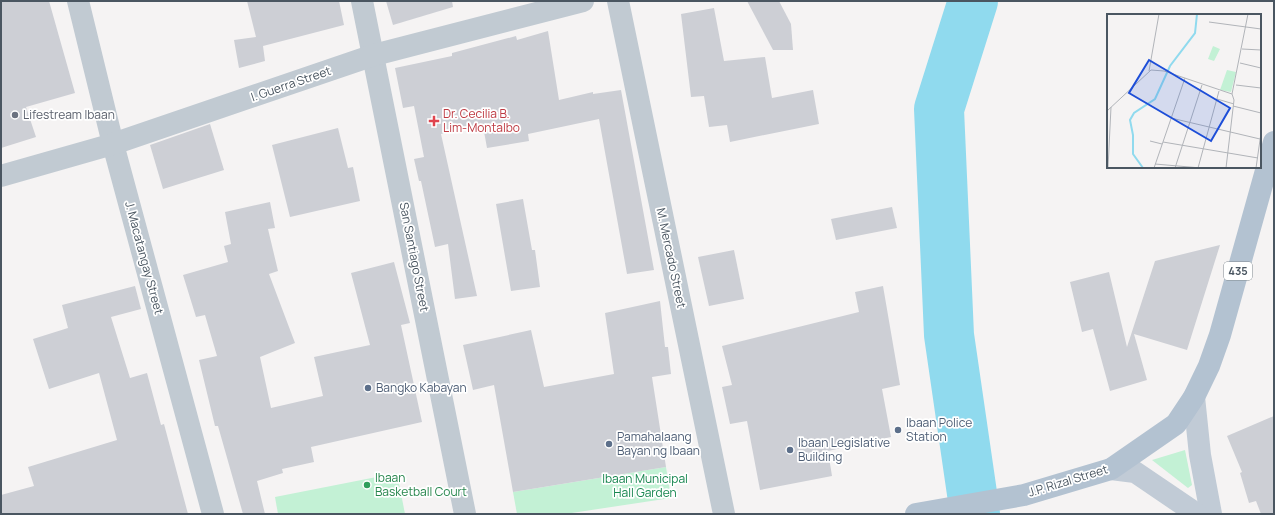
<svg xmlns="http://www.w3.org/2000/svg" width="1275" height="515" font-family="Manrope,sans-serif">
  <style>
    .green { fill: #c3f1d5 }
    .lines { fill: none; stroke-linecap: round; stroke-linejoin: round }
    .river { stroke: #90daee; stroke-width: 50 }
    .building { fill: #cdcfd5 }
    .street { stroke: #c1cad2; stroke-width: 22 }
    .secondary { stroke: #c1cbd6; stroke-width: 22 }
    .primary { stroke: #b3c2d1; stroke-width: 22 }
    .worship-dot { fill: #6b7280; stroke: #fff; stroke-width: 1.5 }
    .health-dot { fill: #e0444e; stroke: #fff; stroke-width: 1.5 }
    .service-dot { fill: #5c6f8a; stroke: #fff; stroke-width: 1.5 }
    .leisure-dot { fill: #2e9e5b; stroke: #fff; stroke-width: 1.5 }
    .labels { text-anchor: middle; stroke-width: 3.5; stroke-linejoin: round; paint-order: stroke }
    .shield { fill: #fff; stroke: #808990; stroke-width: 1 }
    .shield-label { font-size: 11px; font-weight: bold; fill: #4a5661 }
    .street-label { font-size: 12px; fill: #4a5661; stroke: #fff }
    .health-label { font-size: 12px; fill: #be3a42; stroke: #fff; text-anchor: start }
    .worship-label { font-size: 12px; fill: #5b616d; stroke: #fff; text-anchor: start }
    .service-label { font-size: 12px; fill: #4e5e75; stroke: #fff; text-anchor: start }
    .leisure-label { font-size: 12px; fill: #27864d; stroke: #fff; text-anchor: start }
    .park-label { font-size: 12px; fill: #17864f; stroke: #fff }
    .inset-river { fill: none; stroke: #90daee; stroke-width: 2 }
    .inset-road { fill: none; stroke: #b1b4b9; stroke-width: 1 }
    .view { fill: #1d4ed8; fill-opacity: 0.15; stroke: #1d4ed8; stroke-width: 2 }
    .inset-edge { fill: none; stroke: #4a5661; stroke-width: 2 }
  </style>
  <rect width="100%" height="100%" fill="#f5f3f3"/>
  <g class="green">
    <polygon points="1185,450 1192,485 1188,488 1152,460"/>
    <polygon points="666,467 671,498 565,514 517,514 513,492"/>
    <polygon points="397,473 405,514 278,514 275,497"/>
  </g>
  <g class="lines">
    <polyline class="river" points="973,1 939,109 949,335 975,514"/>
  </g>
  <g class="building">
    <polygon points="1,1 49,1 75,93 26,107 36,137 1,148"/>
    <polygon points="247,1 339,1 344,25 263,46 265,61 239,68 234,40 256,37"/>
    <polygon points="386,1 452,1 453,7 393,25"/>
    <polygon points="747,1 779,1 791,24 793,50 773,50"/>
    <polygon points="714,8 724,61 765,57 772,98 813,90 819,124 730,142 727,125 709,127 704,96 691,97 681,14"/>
    <polygon points="548,31 559,100 593,92 593,94 621,90 654,270 627,274 599,119 528,134 529,141 487,148 483,126 441,134 477,296 455,299 448,244 435,247 421,181 419,181 414,159 424,157 414,106 403,108 395,68 452,56 452,53 516,36 517,40"/>
    <polygon points="210,124 224,170 163,189 150,145"/>
    <polygon points="338,128 348,168 353,167 360,201 290,217 272,145"/>
    <polygon points="523,199 532,250 535,250 540,287 511,291 496,204"/>
    <polygon points="270,202 275,228 268,229 278,271 269,274 295,343 260,357 271,408 323,396 314,357 370,345 351,273 394,262 410,323 401,325 422,422 311,447 314,462 282,469 283,473 257,481 265,514 243,514 218,426 215,426 199,360 217,356 205,315 196,317 183,275 228,262 224,246 231,244 225,212"/>
    <polygon points="892,207 897,228 836,240 831,219"/>
    <polygon points="1220,245 1187,350 1134,334 1147,380 1110,391 1093,329 1082,332 1070,282 1109,272 1127,347 1155,261"/>
    <polygon points="734,250 744,299 709,306 698,257"/>
    <polygon points="135,286 141,309 111,317 130,378 147,373 161,425 164,424 188,514 1,514 1,495 34,486 28,467 117,440 99,373 49,389 33,339 68,328 62,305"/>
    <polygon points="883,286 900,385 882,389 891,437 828,451 832,476 760,490 747,421 730,424 722,387 732,385 722,346 859,312 855,292"/>
    <polygon points="660,301 665,347 668,347 671,374 652,377 666,467 513,492 494,385 473,390 463,345 531,330 544,387 614,374 605,313"/>
    <polygon points="1274,416 1274,514 1261,514 1256,501 1249,503 1240,473 1242,472 1227,436"/>
  </g>
  <g class="lines">
    <g class="street">
      <polyline points="78,1 113,144 213,514"/>
      <polyline points="362,1 465,514"/>
      <polyline points="618,1 724,514"/>
      <polyline points="1,176 113,144 374,55 583,1"/>
    </g>
    <g class="secondary">
      <polyline points="1194,397 1200,455 1211,514"/>
      <polyline points="1111,469 1135,472 1197,514"/>
    </g>
    <polyline class="primary" points="916,514 1024,495 1111,469 1176,424 1194,397 1209,366 1220,335 1274,142"/>
  </g>
  <circle class="worship-dot" cx="15" cy="115" r="4"/>
  <path class="health-dot" d="M432 115h4v4h4v4h-4v4h-4v-4h-4v-4h4z"/>
  <g class="service-dot">
    <circle cx="368" cy="388" r="4"/>
    <circle cx="898" cy="430" r="4"/>
    <circle cx="609" cy="444" r="4"/>
    <circle cx="790" cy="450" r="4"/>
  </g>
  <circle class="leisure-dot" cx="367" cy="485" r="4"/>
  <g class="labels">
    <rect class="shield" x="1224" y="262" width="28" height="18" rx="3"/>
    <g class="shield-label">
      <text x="1238" y="275">435</text>
    </g>
    <g class="street-label">
      <text transform="translate(291 84) rotate(-19)" y="4">I. Guerra Street</text>
      <text transform="translate(414 257) rotate(79)" y="4">San Santiago Street</text>
      <text transform="translate(144 258) rotate(75)" y="4">J. Macatangay Street</text>
      <text transform="translate(671 258) rotate(78)" y="4">M. Mercado Street</text>
      <text transform="translate(1068 481) rotate(-17)" y="4">J.P. Rizal Street</text>
    </g>
    <g class="health-label">
      <text x="443" y="118">Dr. Cecilia B.<tspan x="443" dy="14">Lim-Montalbo</tspan></text>
    </g>
    <g class="worship-label">
      <text x="23" y="119">Lifestream Ibaan</text>
    </g>
    <g class="service-label">
      <text x="376" y="392">Bangko Kabayan</text>
      <text x="906" y="427">Ibaan Police<tspan x="906" dy="14">Station</tspan></text>
      <text x="617" y="441">Pamahalaang<tspan x="617" dy="14">Bayan ng Ibaan</tspan></text>
      <text x="798" y="447">Ibaan Legislative<tspan x="798" dy="14">Building</tspan></text>
    </g>
    <g class="leisure-label">
      <text x="375" y="482">Ibaan<tspan x="375" dy="14">Basketball Court</tspan></text>
    </g>
    <g class="park-label">
      <text x="645" y="483">Ibaan Municipal<tspan x="645" dy="14">Hall Garden</tspan></text>
    </g>
  </g>
  <g transform="translate(1107 14)">
    <rect width="154" height="154" fill="#f5f3f3"/>
    <path d="M106,32L113,35L107,47L101,45ZM120,56L129,58L124,78L113,76Z" fill="#c3f1d5"/>
    <path class="inset-river" d="M36,154L26,140V121L23,106L27,99L48,85L63,52L88,19L90,0"/>
    <path class="inset-road" d="M102,8L154,15M135,35L154,36M133,49L154,54M42,57L52,0M129,71L154,74M110,85L127,90M126,92L154,99M0,97L44,56L57,57L125,80M64,104L153,125M43,127L55,130M56,128L151,144M48,150L94,154M1,154L4,93M47,154L78,64M68,154L95,71M91,154L112,77M119,154L127,86L125,80L141,0M149,154L154,119"/>
    <path class="view" d="M42,46L123,94L104,127L22,79Z"/>
    <rect width="154" height="154" class="inset-edge"/>
  </g>
  <rect width="1275" height="515" fill="none" stroke="#4a5661" stroke-width="4"/>
</svg>
